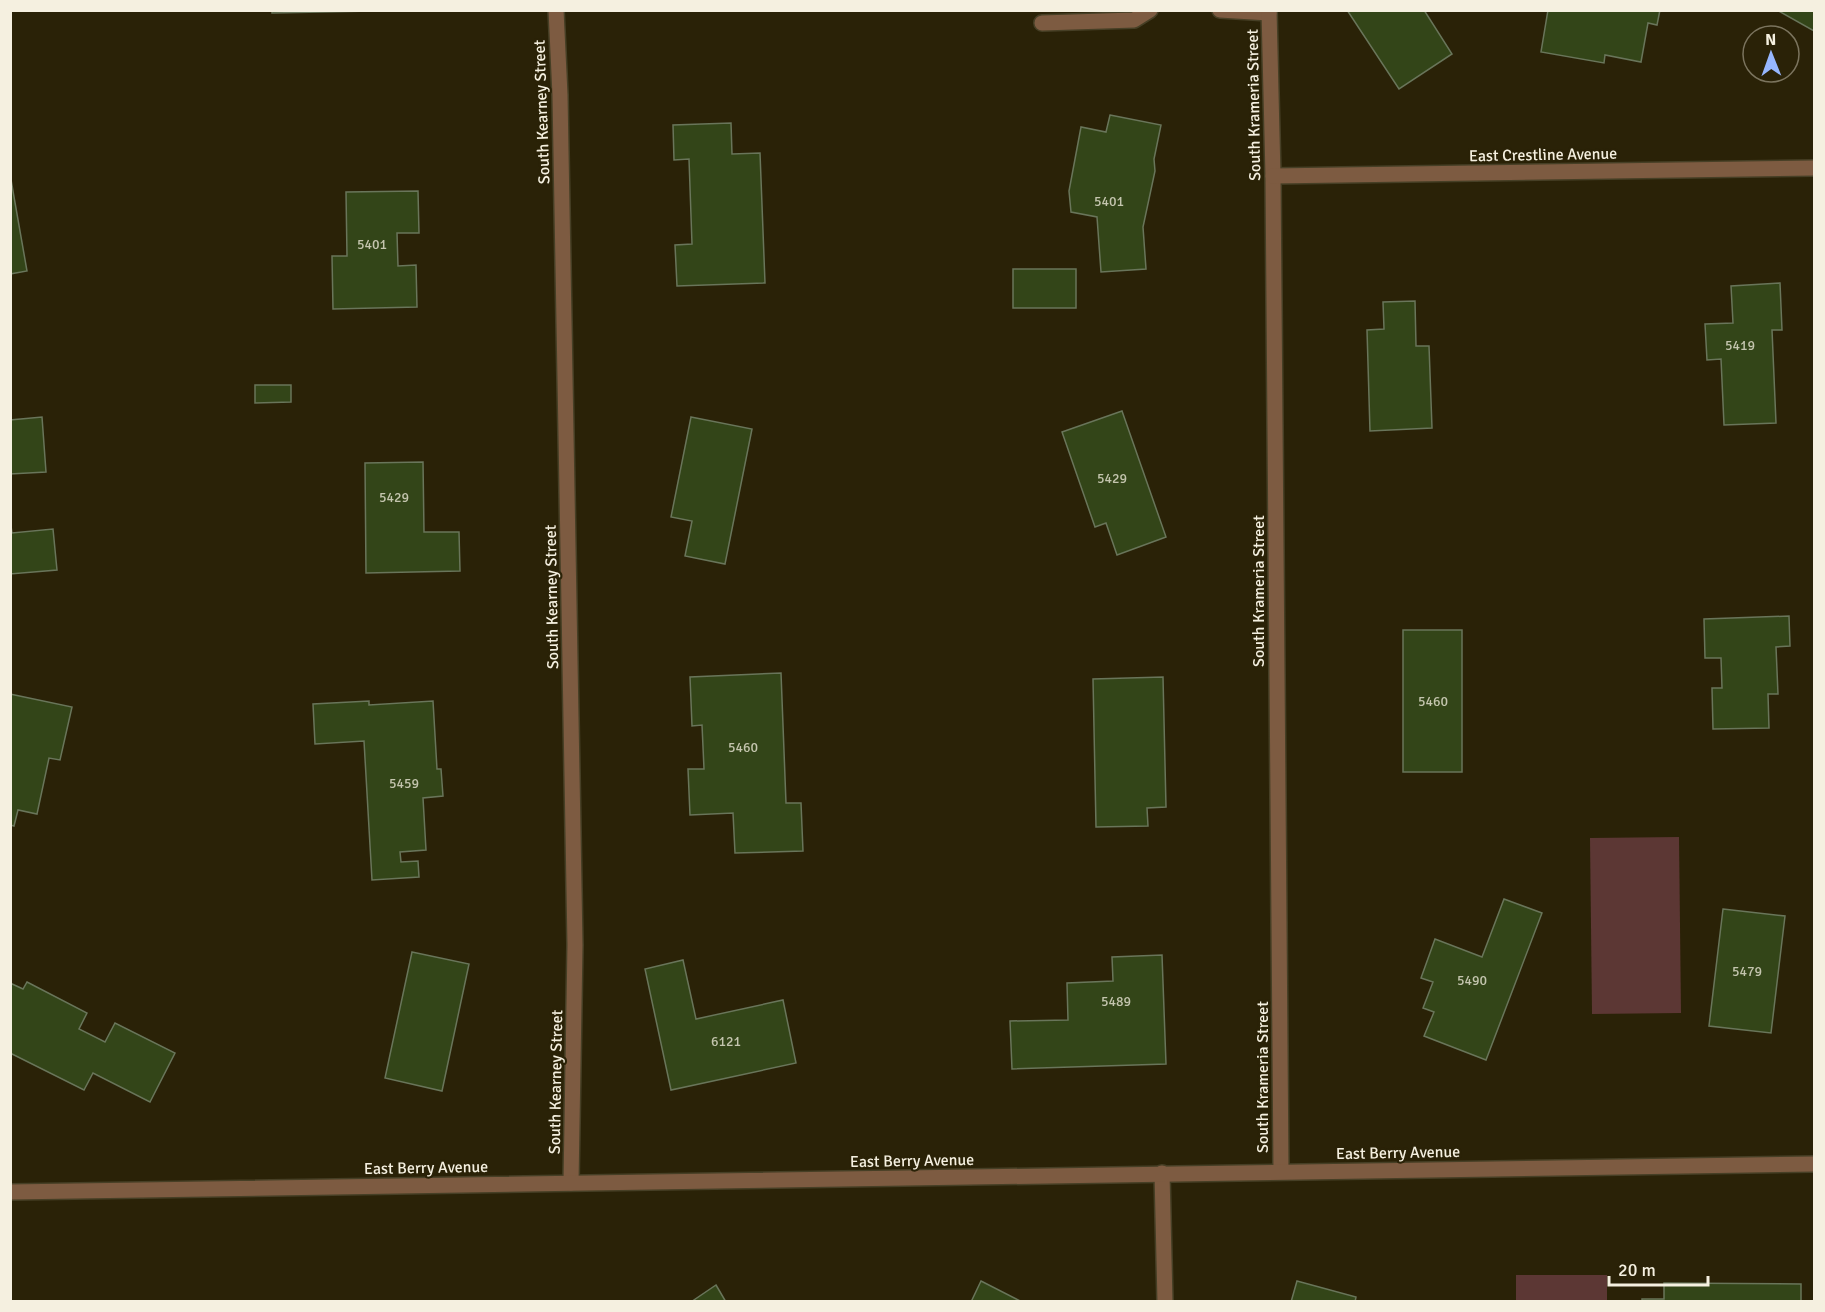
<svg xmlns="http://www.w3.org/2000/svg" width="1825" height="1312" font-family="Signika,sans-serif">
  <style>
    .green { fill: #5c3734 }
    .building { fill: #334518; stroke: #69755a; stroke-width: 1.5 }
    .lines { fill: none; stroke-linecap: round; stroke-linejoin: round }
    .service-casing { stroke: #463f25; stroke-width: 18 }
    .minor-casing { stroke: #463f25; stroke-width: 18 }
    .service { stroke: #7d5b41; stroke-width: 15 }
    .minor { stroke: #7d5b41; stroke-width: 15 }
    .labels { text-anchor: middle; stroke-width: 4.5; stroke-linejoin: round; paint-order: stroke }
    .number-label { font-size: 14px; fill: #c4c5ae }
    .street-label { font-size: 16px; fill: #f5f0e0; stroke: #2a2207 }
  </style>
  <rect width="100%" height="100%" fill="#2a2207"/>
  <g class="green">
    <polygon points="1679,837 1681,1013 1592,1014 1590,838"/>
    <rect x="1516" y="1275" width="91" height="26"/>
  </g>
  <g class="building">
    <polygon points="272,10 373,10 373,11 272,13"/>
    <polygon points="1347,10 1424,10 1452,54 1399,89"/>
    <polygon points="1548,10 1660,10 1657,25 1648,23 1641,62 1605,55 1604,63 1541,52"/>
    <polygon points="1777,10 1814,10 1814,31"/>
    <polygon points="1110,115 1161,125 1154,159 1155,171 1143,227 1146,269 1101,272 1097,217 1071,212 1069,191 1081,127 1106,132"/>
    <polygon points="731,123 732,154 760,153 765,283 677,286 675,245 692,244 689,159 674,160 673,125"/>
    <polygon points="10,174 27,271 10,274"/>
    <polygon points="418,191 419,233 397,233 398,266 416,265 417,307 333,309 332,256 347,256 346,192"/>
    <rect x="1013" y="269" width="63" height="39"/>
    <polygon points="1780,283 1782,330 1772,330 1776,423 1724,425 1721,359 1707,360 1705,324 1733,323 1731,286"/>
    <polygon points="1415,301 1416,346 1429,346 1432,428 1370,431 1367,330 1384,329 1383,302"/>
    <polygon points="255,385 291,385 291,402 255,403"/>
    <polygon points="1122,411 1166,537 1117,555 1106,523 1095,527 1062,432"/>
    <polygon points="42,417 46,472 10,474 10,420"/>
    <polygon points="691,417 752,429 725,564 685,556 692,521 671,517"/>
    <polygon points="423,462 424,532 459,532 460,571 366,573 365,463"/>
    <polygon points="10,519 12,533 53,529 57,570 10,574"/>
    <polygon points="1789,616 1790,646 1776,647 1778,694 1768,694 1769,728 1713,729 1712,688 1722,688 1721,658 1705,658 1704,619"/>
    <rect x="1403" y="630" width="59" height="142"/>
    <polygon points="781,673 786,803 801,803 803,851 735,853 733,813 690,815 688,769 704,769 702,725 692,726 690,677"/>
    <polygon points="1163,677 1166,807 1147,808 1148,826 1096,827 1093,679"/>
    <polygon points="10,694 72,707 60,760 49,758 37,814 18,810 14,826 10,825"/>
    <polygon points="369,701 369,705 433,701 437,769 441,769 443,796 423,798 426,850 400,852 401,862 418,861 419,877 372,880 364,741 315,744 313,704"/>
    <polygon points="1504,899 1542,913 1486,1060 1424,1036 1434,1012 1423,1008 1433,982 1421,978 1435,939 1482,957"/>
    <polygon points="1723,909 1785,916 1771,1033 1709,1026"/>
    <polygon points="412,952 469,964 442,1091 385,1078"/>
    <polygon points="1162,955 1166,1064 1012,1069 1010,1021 1068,1020 1067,983 1113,981 1112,957"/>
    <polygon points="683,960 696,1019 783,1000 796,1063 671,1090 645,969"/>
    <polygon points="27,982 87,1013 79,1029 105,1042 115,1023 175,1053 150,1102 93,1073 84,1090 10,1053 10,983 23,989"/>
    <polygon points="981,1281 1022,1302 971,1302"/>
    <polygon points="1297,1281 1356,1297 1355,1302 1291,1302"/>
    <polygon points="1664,1283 1801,1284 1801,1302 1642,1302 1642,1299 1664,1299"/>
    <polygon points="716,1285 726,1302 691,1302"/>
  </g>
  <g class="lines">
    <g class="service-casing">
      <g id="service">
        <polyline points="1220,10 1269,13"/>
        <polyline points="1042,23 1134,20 1150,10"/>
      </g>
    </g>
    <g class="minor-casing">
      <g id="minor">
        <polyline points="556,10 560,95 575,945 571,1183"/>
        <polyline points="1269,10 1273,176 1281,1171"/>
        <polyline points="1273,176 1814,168"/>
        <polyline points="1162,1173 1165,1302"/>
        <polyline points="10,1192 1814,1164"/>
      </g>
    </g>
    <use href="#service" class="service"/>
    <use href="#minor" class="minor"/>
  </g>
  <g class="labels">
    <g class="number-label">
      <text x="1109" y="206">5401</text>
      <text x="372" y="249">5401</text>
      <text x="1740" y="350">5419</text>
      <text x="1112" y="483">5429</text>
      <text x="394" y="502">5429</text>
      <text x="1433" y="706">5460</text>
      <text x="743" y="752">5460</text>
      <text x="404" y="788">5459</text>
      <text x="1747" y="976">5479</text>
      <text x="1472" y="985">5490</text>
      <text x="1116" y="1006">5489</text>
      <text x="726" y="1046">6121</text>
    </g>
    <g class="street-label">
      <text transform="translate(1253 105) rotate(-91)" y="6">South Krameria Street</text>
      <text transform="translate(541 112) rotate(-92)" y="6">South Kearney Street</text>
      <text transform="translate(1543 154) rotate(-1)" y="6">East Crestline Avenue</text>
      <text transform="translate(1258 591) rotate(-90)" y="6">South Krameria Street</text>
      <text transform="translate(551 597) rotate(-91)" y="6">South Kearney Street</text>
      <text transform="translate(1262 1077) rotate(-90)" y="6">South Krameria Street</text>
      <text transform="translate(555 1082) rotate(-89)" y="6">South Kearney Street</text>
      <text transform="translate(1398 1152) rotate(-1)" y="6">East Berry Avenue</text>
      <text transform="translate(912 1160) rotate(-1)" y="6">East Berry Avenue</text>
      <text transform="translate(426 1167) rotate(-1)" y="6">East Berry Avenue</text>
    </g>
  </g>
  <rect width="1825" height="1312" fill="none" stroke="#f5f0e0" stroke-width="24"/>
  <g transform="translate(1771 54) rotate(359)"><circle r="28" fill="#2a2207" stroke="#7b745e" stroke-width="1.5"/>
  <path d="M0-4.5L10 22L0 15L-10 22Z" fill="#96b6fd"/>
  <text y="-9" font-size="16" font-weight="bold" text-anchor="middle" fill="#f5f0e0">N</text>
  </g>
  <path d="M1609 1276v9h99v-9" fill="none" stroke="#f5f0e0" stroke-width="3"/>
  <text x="1618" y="1276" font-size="18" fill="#f5f0e0" stroke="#2a2207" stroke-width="4.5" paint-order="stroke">20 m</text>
</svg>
